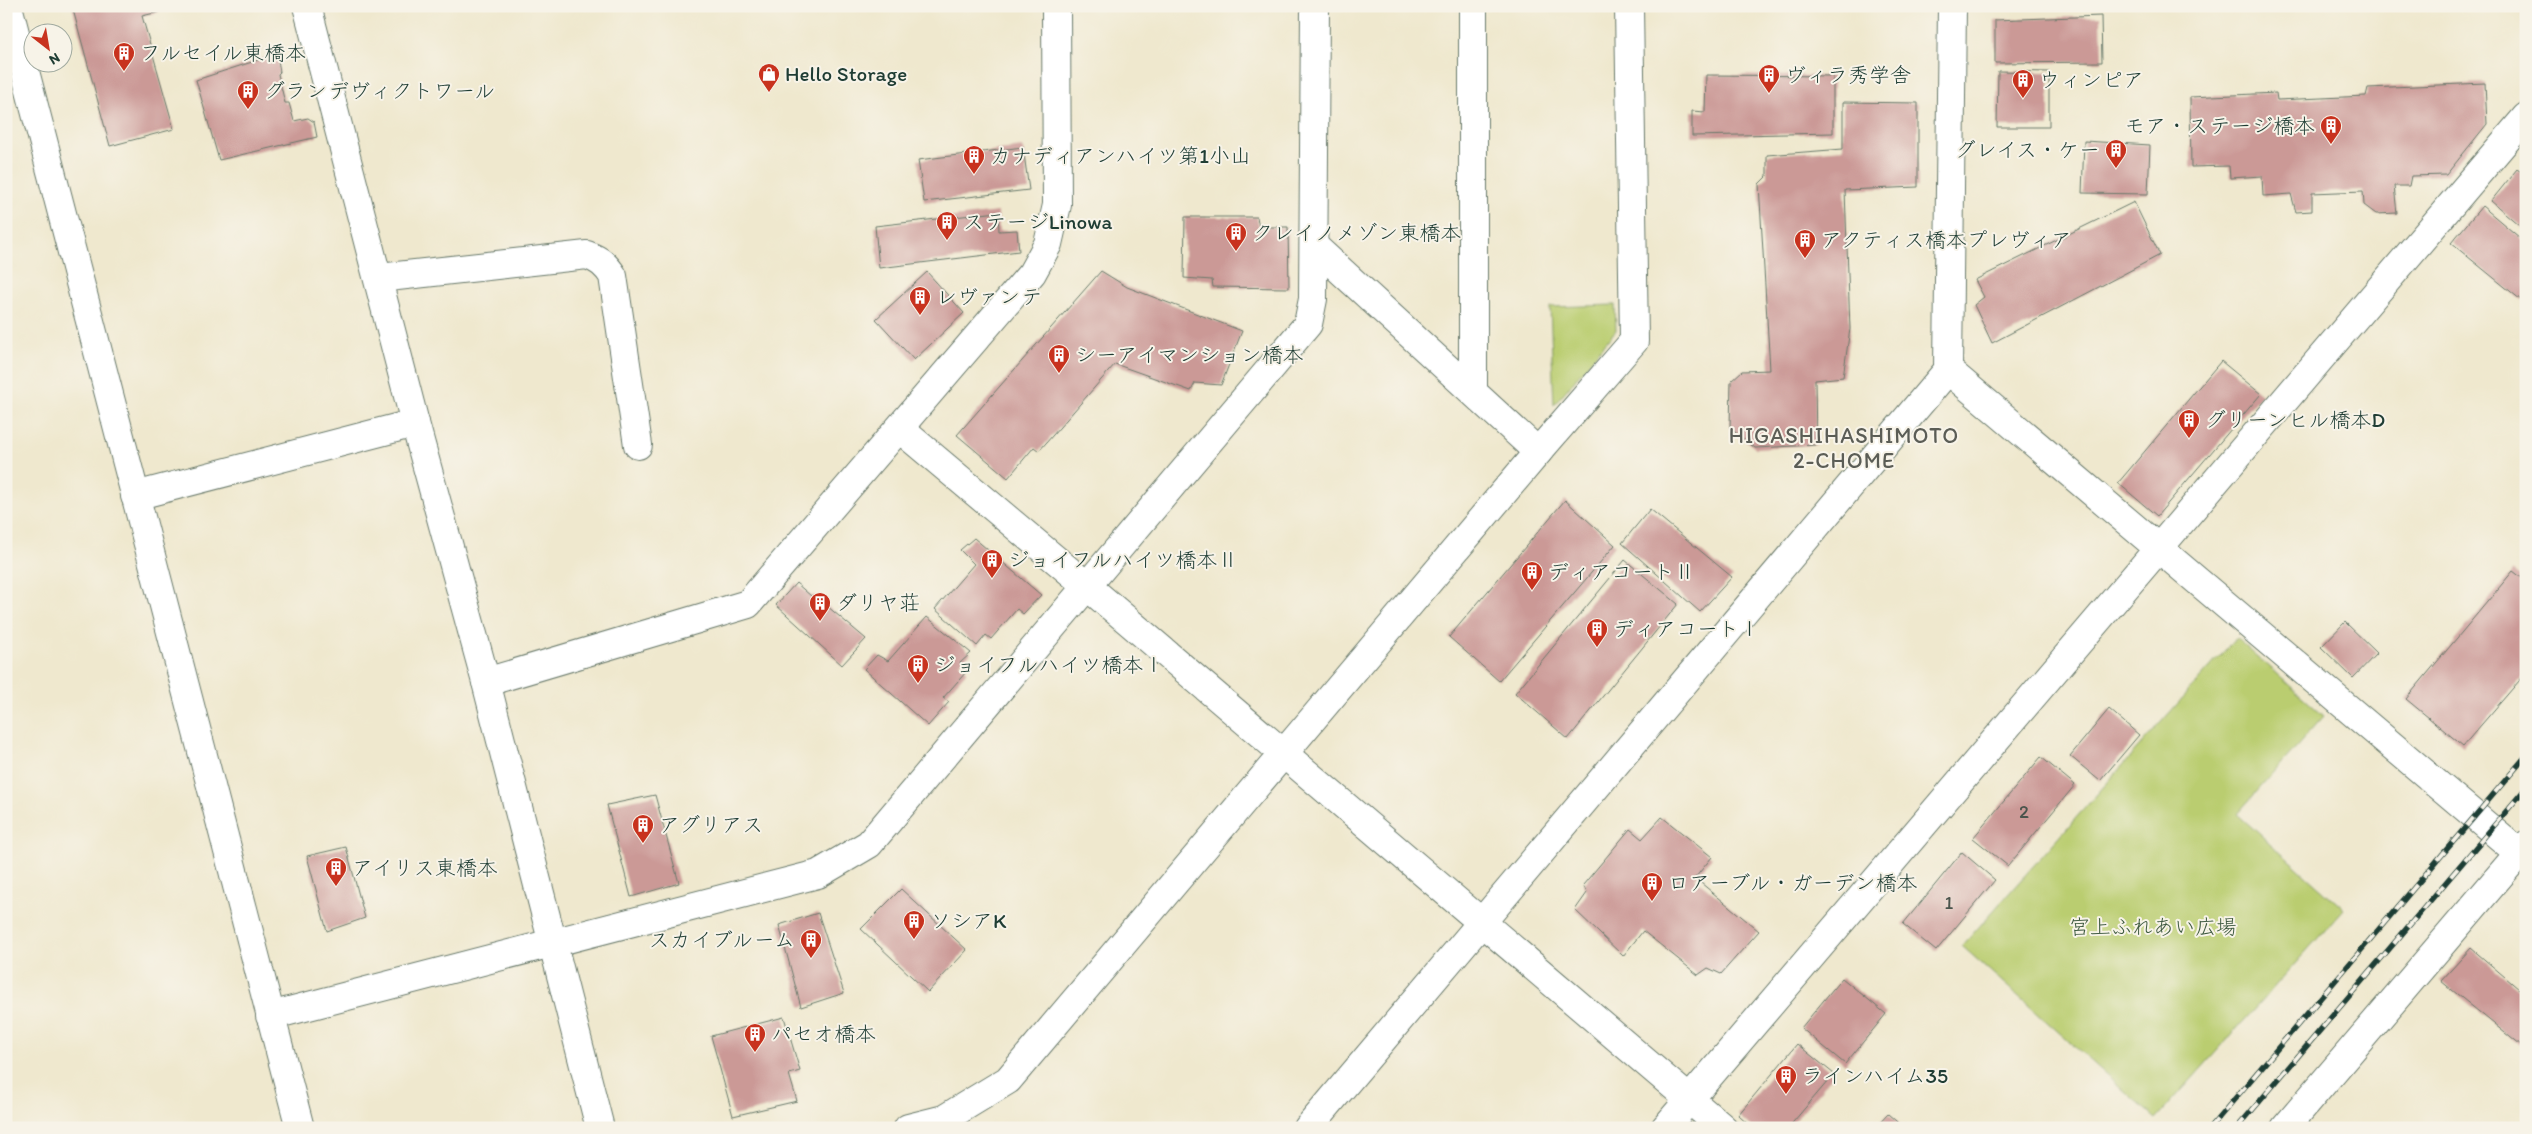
<svg xmlns="http://www.w3.org/2000/svg" width="2532" height="1134" font-family="Itim,'Klee One',sans-serif">
  <style>
    .green { fill: #bacd70; stroke: #6c8552 }
    .building { fill: #cb9996 }
    .lines { fill: none; stroke-linecap: round; stroke-linejoin: round }
    .minor-casing { stroke: #68796a; stroke-width: 30 }
    .tertiary-casing { stroke: #68796a; stroke-width: 30 }
    .minor { stroke: #fff; stroke-width: 28 }
    .tertiary { stroke: #fff; stroke-width: 28 }
    .rail-casing { stroke: #1f3d34; stroke-width: 5.5 }
    .rail { stroke: #f7f3e8; stroke-width: 4; stroke-dasharray: 11; stroke-linecap: butt }
    .labels { text-anchor: middle; stroke-width: 4; stroke-linejoin: round; paint-order: stroke }
    .number-label { font-size: 19px; fill: #4a544c }
    .poi-label { font-size: 21px; fill: #1f3d34; stroke: #f7f3e8; text-anchor: start }
    .park-label { font-size: 21px; fill: #3e5a40; stroke: #f7f3e8 }
    .neighbourhood-label { font-size: 22px; letter-spacing: 1px; fill: #5b5d56; stroke: #f7f3e8 }
  </style>
  <rect width="100%" height="100%" fill="#f7f3e8"/>
  <filter id="ink" filterUnits="userSpaceOnUse"><feTurbulence type="fractalNoise" baseFrequency=".02" numOctaves="2"/><feDisplacementMap in="SourceGraphic" scale="10" xChannelSelector="R" yChannelSelector="G"/><feConvolveMatrix kernelMatrix="1 2 1 2 8 2 1 2 1" color-interpolation-filters="sRGB"/></filter>
  <filter id="wash" filterUnits="userSpaceOnUse"><feTurbulence type="fractalNoise" baseFrequency=".0096" numOctaves="4" result="noise"/><feDisplacementMap in="SourceGraphic" scale="20" xChannelSelector="R" yChannelSelector="G"/><feGaussianBlur stdDeviation="1.12" result="paint"/><feColorMatrix in="noise" values="0 0 0 0 0 0 0 0 0 0 0 0 0 0 0 0 0 1.4 0 .05"/><feComposite in="paint" operator="in"/></filter>
  <g filter="url(#wash)">
    <rect width="100%" height="100%" fill="#efe8ce"/>
    <g class="green">
      <polygon points="1615,305 1616,330 1554,405 1550,307"/>
      <polygon points="2236,638 2324,716 2237,814 2344,909 2156,1119 1962,946"/>
    </g>
    <g id="blocks">
      <g class="building">
        <polygon points="72,6 158,6 159,12 142,16 174,129 110,146"/>
        <polygon points="2101,16 2102,62 1995,63 1995,20"/>
        <polygon points="277,54 280,72 278,74 285,103 289,103 294,121 308,118 314,122 317,137 219,160 196,80"/>
        <polygon points="1998,71 2049,72 2049,127 1997,127"/>
        <polygon points="1706,75 1833,76 1833,133 1692,136 1692,111 1705,112"/>
        <polygon points="2485,83 2487,124 2446,175 2411,176 2409,186 2394,186 2397,213 2376,214 2364,205 2363,191 2312,193 2312,211 2296,212 2291,194 2263,196 2262,176 2230,178 2229,166 2191,167 2190,97 2276,93 2277,100 2366,96 2368,88"/>
        <polygon points="1843,102 1918,103 1918,187 1845,190 1850,329 1843,377 1815,380 1816,445 1755,448 1730,428 1731,381 1742,371 1770,370 1759,184 1767,176 1767,155 1843,149"/>
        <polygon points="2084,141 2150,145 2148,194 2082,193"/>
        <polygon points="1023,147 1029,190 924,202 918,160"/>
        <polygon points="2517,169 2524,174 2526,173 2526,231 2491,201"/>
        <polygon points="2134,202 2160,255 1992,343 1974,305 1984,297 1975,280"/>
        <polygon points="2482,206 2526,243 2526,295 2521,300 2451,243"/>
        <polygon points="998,212 999,231 1017,230 1019,251 879,268 875,226"/>
        <polygon points="1185,217 1257,217 1259,227 1288,227 1289,288 1213,287 1212,280 1184,278"/>
        <polygon points="1101,271 1127,287 1242,331 1221,385 1195,383 1191,391 1115,364 1039,451 1034,447 1008,478 957,435"/>
        <polygon points="927,272 964,313 914,360 876,319"/>
        <polygon points="2221,361 2261,394 2157,516 2118,483"/>
        <polygon points="1565,500 1615,545 1499,681 1449,637"/>
        <polygon points="1650,509 1732,577 1700,612 1622,543"/>
        <polygon points="974,538 1041,595 1023,614 1017,609 991,639 986,635 977,646 935,609 974,564 960,550"/>
        <polygon points="1625,560 1678,604 1568,739 1515,693"/>
        <polygon points="2513,571 2526,581 2526,673 2463,746 2406,699"/>
        <polygon points="796,583 811,596 814,595 866,639 842,665 776,605"/>
        <polygon points="927,617 971,653 960,663 967,671 943,698 949,702 928,726 864,669 877,655 888,661"/>
        <polygon points="2345,622 2377,653 2353,678 2321,647"/>
        <polygon points="2109,709 2139,735 2100,781 2070,756"/>
        <polygon points="2041,757 2075,785 2008,866 1973,838"/>
        <polygon points="655,795 679,883 631,897 607,805"/>
        <polygon points="1662,817 1712,857 1695,878 1759,931 1721,974 1708,968 1698,975 1643,931 1623,956 1575,910 1587,893 1583,885 1630,829 1642,839"/>
        <polygon points="346,847 365,918 327,931 307,856"/>
        <polygon points="1962,852 1995,880 1936,951 1903,924"/>
        <polygon points="901,889 967,950 928,992 861,929"/>
        <polygon points="818,913 844,993 801,1007 779,925"/>
        <polygon points="2471,948 2526,995 2526,1050 2441,981"/>
        <polygon points="1842,978 1886,1014 1845,1064 1801,1028"/>
        <polygon points="784,1017 800,1071 789,1074 797,1101 733,1116 711,1036"/>
        <polygon points="1797,1044 1834,1074 1788,1128 1752,1128 1738,1115"/>
        <polygon points="1888,1114 1904,1128 1875,1128"/>
      </g>
    </g>
  </g>
  <g filter="url(#ink)">
    <use href="#blocks" fill-opacity="0" stroke="#68796a" stroke-width="1"/>
    <g class="lines">
      <g class="minor-casing">
        <g id="minor">
          <polyline points="307,6 415,423 486,682 600,1128"/>
          <polyline points="1473,6 1473,391"/>
          <polyline points="1314,246 1538,452"/>
          <path d="M379,278L587,255C600,260 606,265 613,276L638,445"/>
          <polyline points="1948,370 2519,853"/>
          <polyline points="900,429 1087,586 1723,1128"/>
          <polyline points="135,496 415,423"/>
          <polyline points="486,682 748,604 1032,273 1048,244 1057,205 1056,6"/>
          <polyline points="270,1016 818,874 869,844 1308,324 1313,299 1315,6"/>
          <polyline points="908,1128 944,1119 1008,1080 1538,452 1634,341 1629,6"/>
          <polyline points="1308,1128 1948,370 1952,6"/>
          <polyline points="1665,1128 2526,117"/>
          <polyline points="2285,1128 2526,845"/>
        </g>
      </g>
      <g class="tertiary-casing">
        <polyline id="tertiary" points="8,6 300,1128"/>
      </g>
      <use href="#minor" class="minor"/>
      <use href="#tertiary" class="tertiary"/>
      <g class="rail-casing">
        <g id="rail">
          <polyline points="2210,1128 2526,756"/>
          <polyline points="2237,1128 2526,788"/>
        </g>
      </g>
      <use href="#rail" class="rail"/>
    </g>
  </g>
  <defs>
    <g id="building-pin" transform="scale(1.125)"><path d="M0 17L-7.5 6A9.5 9.5 0 1 1 7.5 6Z" fill="#c8321e" stroke="#f7f3e8"/><path d="M-4-6H4V6H1V3H-1V6H-4ZM-2.5-4.3h1.7v1.8h-1.7ZM.8-4.3h1.7v1.8H.8ZM-2.5-1h1.7V.8h-1.7ZM.8-1h1.7V.8H.8Z" fill="#fff"/></g>
    <g id="shop-pin" transform="scale(1.125)"><path d="M0 17L-7.5 6A9.5 9.5 0 1 1 7.5 6Z" fill="#c8321e" stroke="#f7f3e8"/><path d="M-5-2.5h2.3a2.7 3.5 0 0 1 5.4 0H5L5.5 6h-11ZM-1.5-2.5h3a1.5 2.3 0 0 0-3 0Z" fill="#fff"/></g>
  </defs>
  <g fill-rule="evenodd">
    <use href="#building-pin" x="124" y="53"/>
    <use href="#shop-pin" x="769" y="74"/>
    <use href="#building-pin" x="1769" y="75"/>
    <use href="#building-pin" x="2023" y="80"/>
    <use href="#building-pin" x="248" y="91"/>
    <use href="#building-pin" x="2331" y="126"/>
    <use href="#building-pin" x="2116" y="150"/>
    <use href="#building-pin" x="974" y="156"/>
    <use href="#building-pin" x="947" y="222"/>
    <use href="#building-pin" x="1236" y="233"/>
    <use href="#building-pin" x="1805" y="240"/>
    <use href="#building-pin" x="920" y="297"/>
    <use href="#building-pin" x="1059" y="355"/>
    <use href="#building-pin" x="2189" y="420"/>
    <use href="#building-pin" x="992" y="560"/>
    <use href="#building-pin" x="1532" y="572"/>
    <use href="#building-pin" x="820" y="603"/>
    <use href="#building-pin" x="1597" y="629"/>
    <use href="#building-pin" x="918" y="665"/>
    <use href="#building-pin" x="643" y="825"/>
    <use href="#building-pin" x="336" y="868"/>
    <use href="#building-pin" x="1652" y="883"/>
    <use href="#building-pin" x="914" y="921"/>
    <use href="#building-pin" x="811" y="940"/>
    <use href="#building-pin" x="755" y="1034"/>
    <use href="#building-pin" x="1786" y="1076"/>
  </g>
  <g class="labels">
    <g class="number-label">
      <text x="2024" y="818">2</text>
      <text x="1949" y="909">1</text>
    </g>
    <g class="poi-label">
      <text x="140" y="60">フルセイル東橋本</text>
      <text x="785" y="81">Hello Storage</text>
      <text x="1785" y="82">ヴィラ秀学舎</text>
      <text x="2039" y="87">ウィンピア</text>
      <text x="264" y="98">グランデヴィクトワール</text>
      <text x="2315" y="133" text-anchor="end">モア・ステージ橋本</text>
      <text x="2100" y="157" text-anchor="end">グレイス・ケー</text>
      <text x="990" y="163">カナディアンハイツ第1小山</text>
      <text x="963" y="229">ステージLinowa</text>
      <text x="1252" y="240">クレイノメゾン東橋本</text>
      <text x="1821" y="247">アクティス橋本プレヴィア</text>
      <text x="936" y="304">レヴァンテ</text>
      <text x="1075" y="362">シーアイマンション橋本</text>
      <text x="2205" y="427">グリーンヒル橋本D</text>
      <text x="1008" y="567">ジョイフルハイツ橋本Ⅱ</text>
      <text x="1548" y="579">ディアコートⅡ</text>
      <text x="836" y="610">ダリヤ荘</text>
      <text x="1613" y="636">ディアコートⅠ</text>
      <text x="934" y="672">ジョイフルハイツ橋本Ⅰ</text>
      <text x="659" y="832">アグリアス</text>
      <text x="352" y="875">アイリス東橋本</text>
      <text x="1668" y="890">ロアーブル・ガーデン橋本</text>
      <text x="930" y="928">ソシアK</text>
      <text x="795" y="947" text-anchor="end">スカイブルーム</text>
      <text x="771" y="1041">パセオ橋本</text>
      <text x="1802" y="1083">ラインハイム35</text>
    </g>
    <g class="park-label">
      <text x="2153" y="934">宮上ふれあい広場</text>
    </g>
    <g class="neighbourhood-label">
      <text x="1844" y="443">HIGASHIHASHIMOTO<tspan x="1844" dy="25">2-CHOME</tspan></text>
    </g>
  </g>
  <rect width="2532" height="1134" fill="none" stroke="#f7f3e8" stroke-width="25"/>
  <g transform="translate(48 48) rotate(149)"><circle r="24" fill="#f7f3e8" stroke="#a1aaa0"/>
  <path d="M0-4L9 19L0 12L-9 19Z" fill="#c8321e"/>
  <text y="-8" font-size="14" font-weight="bold" text-anchor="middle" fill="#1f3d34">N</text>
  </g>
</svg>
